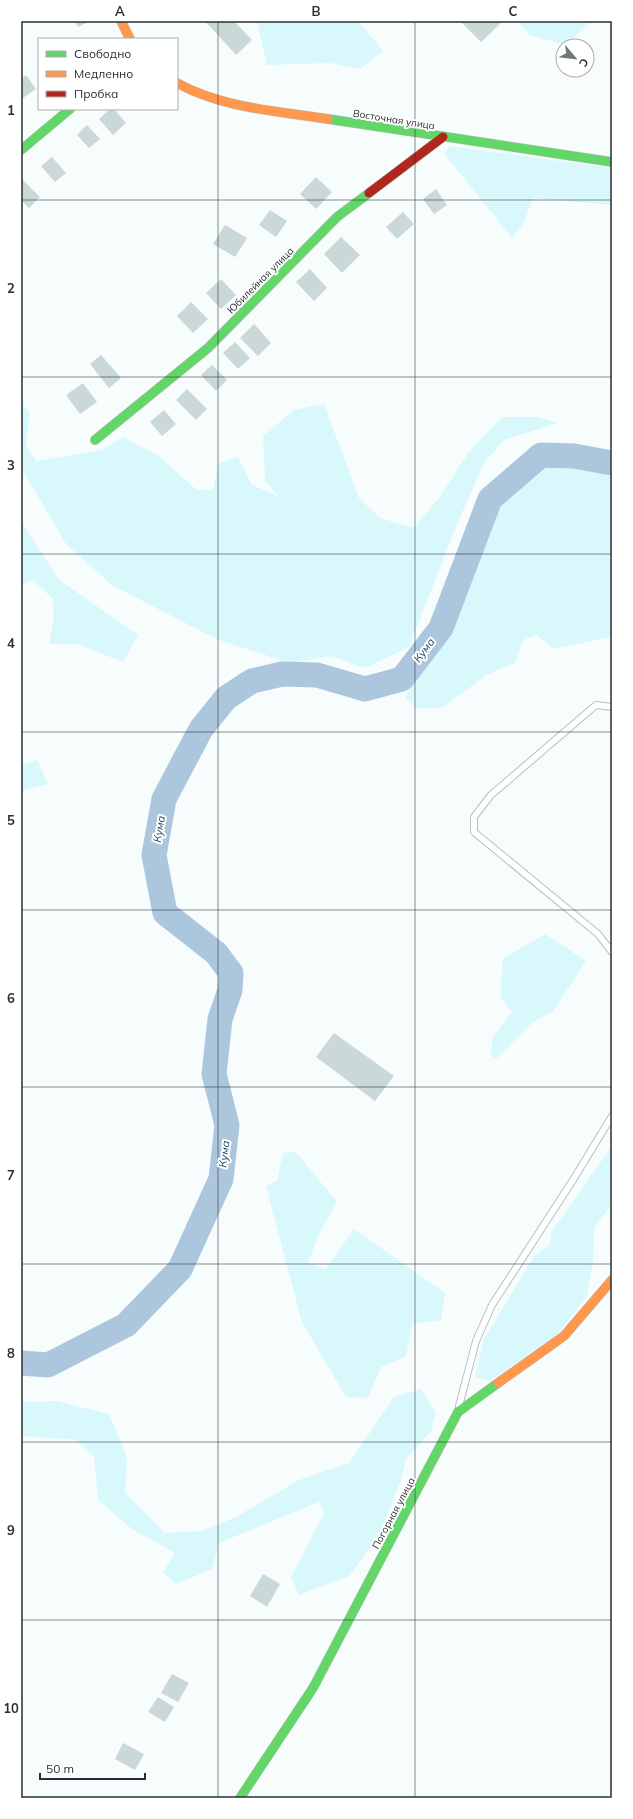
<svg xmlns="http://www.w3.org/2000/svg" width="633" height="1819" font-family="Mulish,sans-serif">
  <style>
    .green { fill: #d9f8fc }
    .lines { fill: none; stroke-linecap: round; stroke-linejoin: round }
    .river { stroke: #abc6dd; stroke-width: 25 }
    .building { fill: #cad8d7 }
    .lane-casing { stroke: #b9bfc0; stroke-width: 8 }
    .fast-casing { stroke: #b9bfc0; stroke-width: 10 }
    .slow-casing { stroke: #b9bfc0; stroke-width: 10 }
    .jam-casing { stroke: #b9bfc0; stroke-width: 10 }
    .lane { stroke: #feffff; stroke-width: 6 }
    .fast { stroke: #63d668; stroke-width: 9 }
    .slow { stroke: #ff974d; stroke-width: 9 }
    .jam { stroke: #b3261e; stroke-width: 9 }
    .grid { fill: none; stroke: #273032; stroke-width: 1; stroke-opacity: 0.55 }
    .labels { text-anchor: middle; stroke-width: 4; stroke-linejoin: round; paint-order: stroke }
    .street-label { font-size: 10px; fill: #273032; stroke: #fff }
    .water-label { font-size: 11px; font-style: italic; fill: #113e5e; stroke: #fff }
    .neatline { fill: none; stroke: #273032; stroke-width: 1.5 }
    .grid-label { font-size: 13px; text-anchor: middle; font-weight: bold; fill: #273032 }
  </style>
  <rect width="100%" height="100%" fill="#f7fcfc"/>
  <g class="green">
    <polygon points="257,21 358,21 383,51 360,69 330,63 267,65"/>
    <polygon points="518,21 591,21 591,22 566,45 529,35"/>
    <polygon points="449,146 612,168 612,205 533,198 523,225 512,238 445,155"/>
    <polygon points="21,403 30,413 26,446 37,461 102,450 123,437 157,455 197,490 213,490 218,464 238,457 252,485 278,496 265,481 263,436 294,410 324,404 359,498 380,518 414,528 439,498 469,452 502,417 538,417 558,423 504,440 484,463 457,524 409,647 365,668 331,656 290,663 219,640 113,586 66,544 26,476 21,473"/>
    <polygon points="542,464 607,471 612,474 612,637 553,649 537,635 523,640 515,663 488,674 442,708 415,708 406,699 411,685 453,630 494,505"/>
    <polygon points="21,521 59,580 138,635 123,662 77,644 49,644 54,618 53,599 32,579 21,586"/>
    <polygon points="37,760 48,784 21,791 21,765"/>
    <polygon points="545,934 586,961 553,1011 532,1023 496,1059 491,1055 492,1038 512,1012 500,997 503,959"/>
    <polygon points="612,1146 612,1204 594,1227 593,1260 587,1296 558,1334 490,1381 475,1377 484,1339 534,1256 550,1244 552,1231"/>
    <polygon points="296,1152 337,1202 320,1232 308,1263 326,1269 354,1229 445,1293 441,1320 412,1324 406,1356 381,1367 368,1398 346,1397 302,1322 266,1186 277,1181 283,1153"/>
    <polygon points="421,1389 436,1413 431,1431 406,1459 401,1480 380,1534 349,1576 299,1595 291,1577 324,1514 319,1502 219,1543 212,1569 176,1584 163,1572 175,1553 132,1529 98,1500 94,1457 77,1440 21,1436 21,1402 56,1401 109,1414 127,1457 125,1493 165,1533 202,1531 236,1517 299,1480 349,1463 394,1397"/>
  </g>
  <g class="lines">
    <polyline class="river" points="21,1363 48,1365 126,1325 180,1269 221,1179 227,1125 214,1074 220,1019 230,990 231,973 216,953 165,913 154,855 164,799 201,729 226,698 252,681 282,674 317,675 365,689 402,679 441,628 490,499 541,455 574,456 612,463"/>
  </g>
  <g class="building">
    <polygon points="75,21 90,21 78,27"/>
    <polygon points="205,21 234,21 252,40 236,55"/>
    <polygon points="460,21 500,21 502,22 481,42"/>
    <polygon points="26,75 36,89 23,98 21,95 21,79"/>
    <polygon points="110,109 114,109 126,123 113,135 99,119"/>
    <polygon points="87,125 100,139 89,148 77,135"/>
    <polygon points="52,157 66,173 55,182 41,166"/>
    <polygon points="316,177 332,192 316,209 300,194"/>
    <polygon points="23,180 40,197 29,208 21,200 21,182"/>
    <polygon points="436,189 447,205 434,214 423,199"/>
    <polygon points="270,210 287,221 276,237 259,225"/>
    <polygon points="403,212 414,224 397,239 386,227"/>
    <polygon points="225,225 247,238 235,257 213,244"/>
    <polygon points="341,237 360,255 342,273 324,254"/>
    <polygon points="310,269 327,288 314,301 296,282"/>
    <polygon points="221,279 236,295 221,309 206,293"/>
    <polygon points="191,302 208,319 193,333 177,316"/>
    <polygon points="254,324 271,343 258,356 240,338"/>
    <polygon points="235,342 250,358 238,369 223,353"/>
    <polygon points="101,355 121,378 109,388 90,364"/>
    <polygon points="212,365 227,380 216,391 201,375"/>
    <polygon points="83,383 97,402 80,414 66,395"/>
    <polygon points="187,389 207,409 196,420 176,400"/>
    <polygon points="164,410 176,424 162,436 150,422"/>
    <polygon points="334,1033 394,1076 375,1101 316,1057"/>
    <polygon points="263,1574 280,1584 267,1607 250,1596"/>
    <polygon points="172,1674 189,1683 178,1702 161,1693"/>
    <polygon points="158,1697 174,1707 165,1722 148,1712"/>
    <polygon points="123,1743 144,1754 135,1770 115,1759"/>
  </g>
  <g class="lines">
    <g class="lane-casing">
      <g id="lane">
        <polyline points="612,707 596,705 491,795 474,817 474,832 598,934 612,952"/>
        <polyline points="459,1406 476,1341 492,1305 573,1180 612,1116"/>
      </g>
    </g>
    <g class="fast-casing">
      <g id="fast">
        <polyline points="328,119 612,162"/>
        <polyline points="21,150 70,109"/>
        <polyline points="95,440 208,348 337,217 369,193"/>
        <polyline points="240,1798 313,1688 458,1412 498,1383"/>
      </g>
    </g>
    <g class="slow-casing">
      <g id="slow">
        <polyline points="121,21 130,39"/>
        <path d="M177,83C222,108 277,111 328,119"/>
        <polyline points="498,1383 564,1336 612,1280"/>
      </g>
    </g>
    <g class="jam-casing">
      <polyline id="jam" points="369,193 443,137"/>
    </g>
    <use href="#lane" class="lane"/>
    <use href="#fast" class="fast"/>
    <use href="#slow" class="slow"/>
    <use href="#jam" class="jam"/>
  </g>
  <path class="grid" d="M218,21V1798M415,21V1798M21,200H612M21,377H612M21,554H612M21,732H612M21,910H612M21,1087H612M21,1264H612M21,1442H612M21,1620H612"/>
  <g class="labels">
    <g class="street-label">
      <text transform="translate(394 119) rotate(9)" y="4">Восточная улица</text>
      <text transform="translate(260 280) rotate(-45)" y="4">Юбилейная улица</text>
      <text transform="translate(393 1513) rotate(-62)" y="4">Погорная улица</text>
    </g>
    <g class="water-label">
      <text transform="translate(424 650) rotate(-53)" y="4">Кума</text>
      <text transform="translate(159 829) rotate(-81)" y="4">Кума</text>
      <text transform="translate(224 1154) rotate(-83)" y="4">Кума</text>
    </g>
  </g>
  <rect width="633" height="1819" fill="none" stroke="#ffffff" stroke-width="44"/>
  <rect x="38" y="38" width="140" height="72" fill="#ffffff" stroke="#a9acad"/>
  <rect x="46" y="51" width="20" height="6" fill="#63d668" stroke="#a9acad"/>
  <text x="74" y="58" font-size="12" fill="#273032">Свободно</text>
  <rect x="46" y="71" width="20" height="6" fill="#ff974d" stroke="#a9acad"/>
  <text x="74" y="78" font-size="12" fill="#273032">Медленно</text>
  <rect x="46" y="91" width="20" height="6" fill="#b3261e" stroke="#a9acad"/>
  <text x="74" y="98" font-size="12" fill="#273032">Пробка</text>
  <g transform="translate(575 58) rotate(118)"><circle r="19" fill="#ffffff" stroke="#a9acad"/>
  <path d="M0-3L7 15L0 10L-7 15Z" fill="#707779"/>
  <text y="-6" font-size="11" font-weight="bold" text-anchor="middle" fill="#273032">С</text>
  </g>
  <path d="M40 1773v6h105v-6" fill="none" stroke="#273032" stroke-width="2"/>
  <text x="46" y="1773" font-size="12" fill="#273032" stroke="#ffffff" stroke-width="3" paint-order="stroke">50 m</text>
  <rect x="22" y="22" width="589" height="1775" class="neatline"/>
  <g class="grid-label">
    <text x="120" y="16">A</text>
    <text x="316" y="16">B</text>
    <text x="513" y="16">C</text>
    <text x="11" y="115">1</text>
    <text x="11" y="293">2</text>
    <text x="11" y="470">3</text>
    <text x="11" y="648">4</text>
    <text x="11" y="825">5</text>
    <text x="11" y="1003">6</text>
    <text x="11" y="1180">7</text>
    <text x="11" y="1358">8</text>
    <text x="11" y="1535">9</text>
    <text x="11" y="1713">10</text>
  </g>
</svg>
